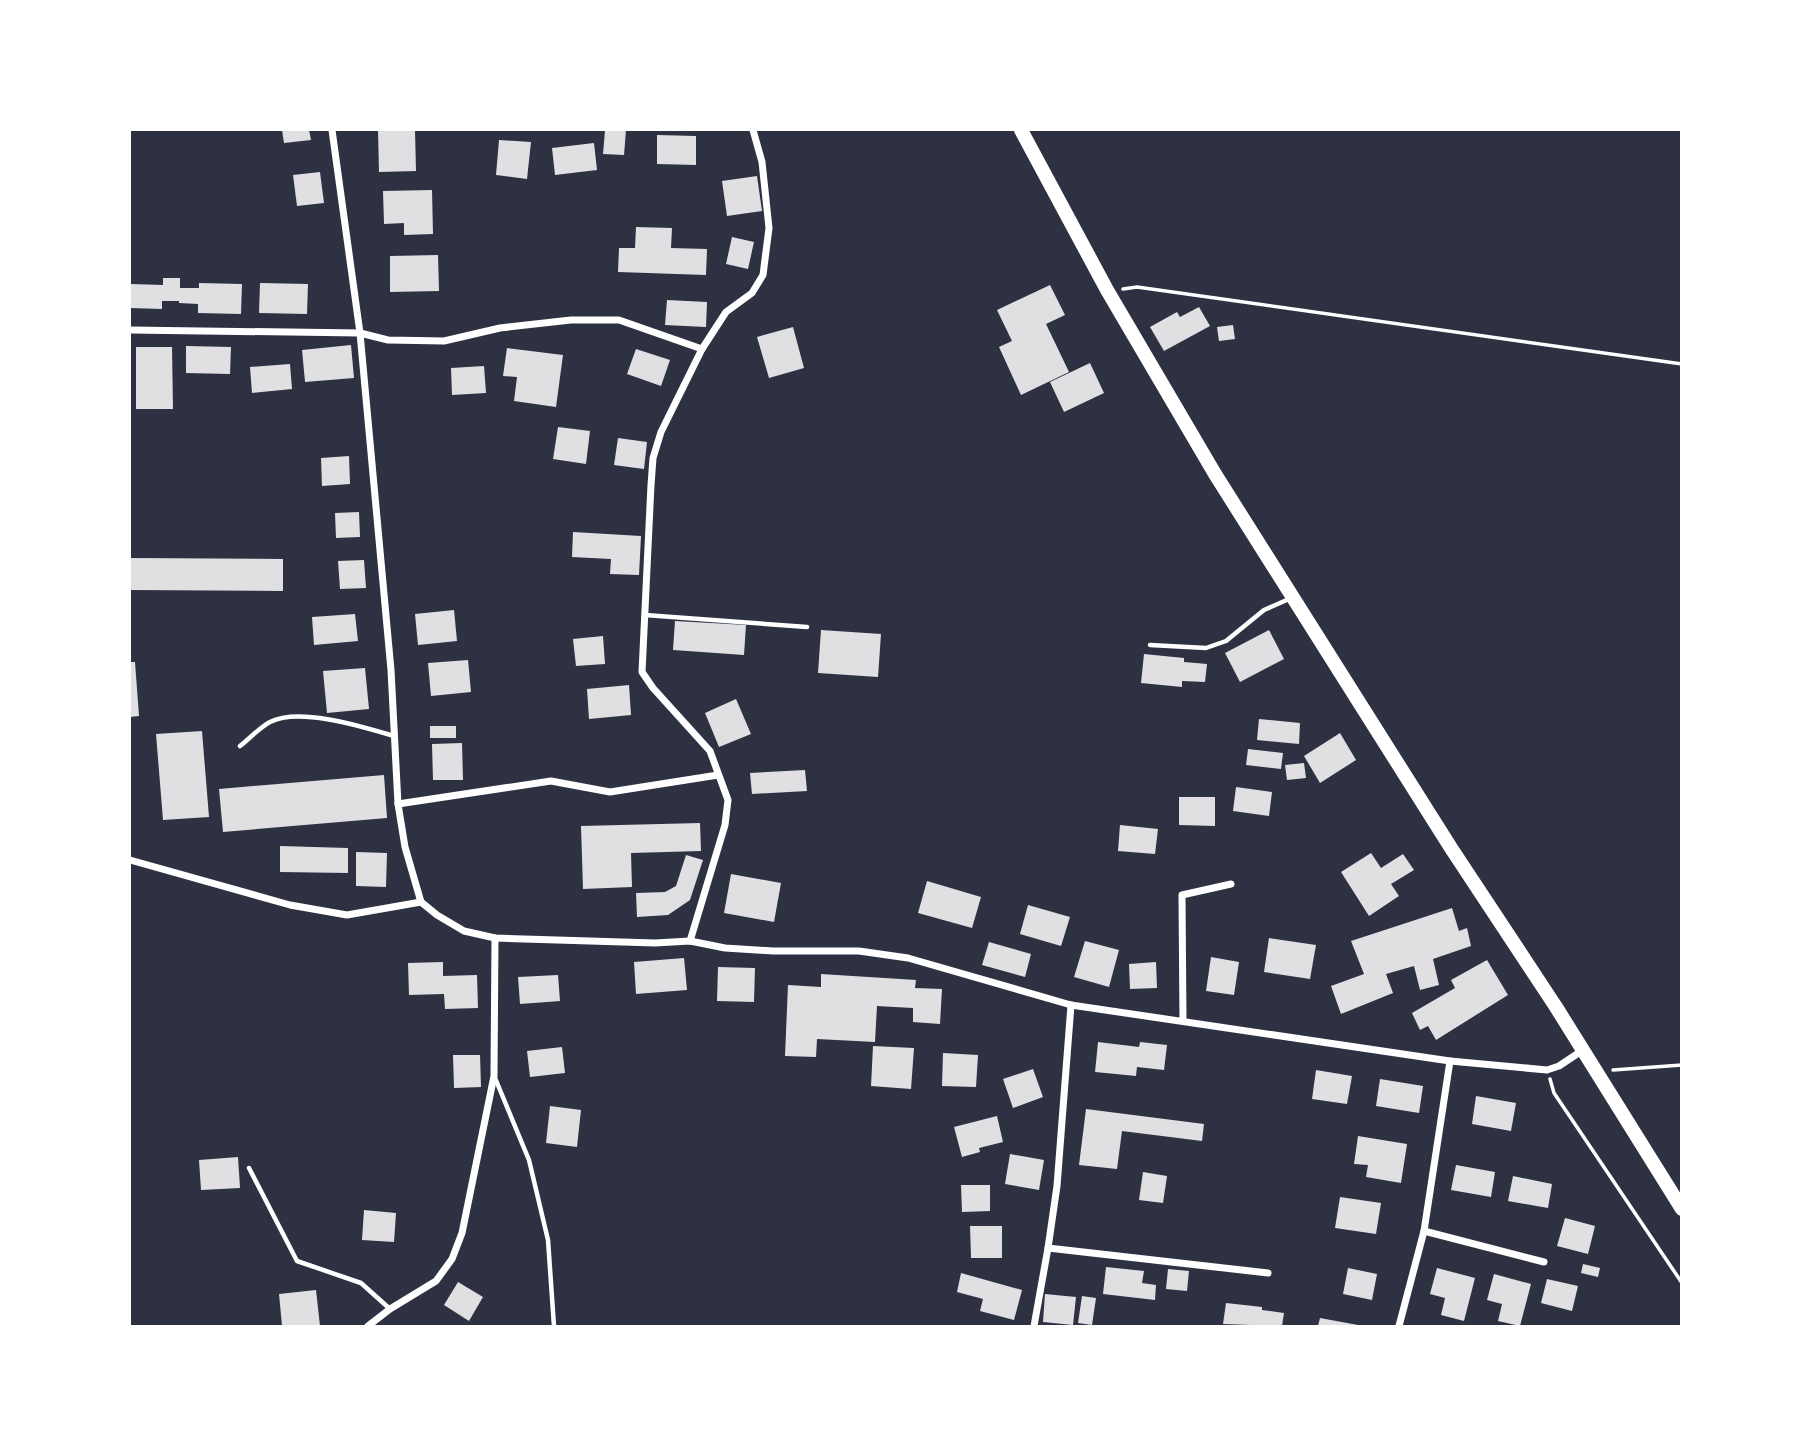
<svg xmlns="http://www.w3.org/2000/svg" width="1811" height="1456" font-family="Commissioner,sans-serif">
  <style>
    .building { fill: #e0e0e3 }
    .lines { fill: none; stroke-linecap: round; stroke-linejoin: round }
    .path { stroke: #fff; stroke-width: 3.5 }
    .service { stroke: #fff; stroke-width: 4.5 }
    .minor { stroke: #fff; stroke-width: 7 }
    .primary { stroke: #fff; stroke-width: 14 }
  </style>
  <rect width="100%" height="100%" fill="#2d3142"/>
  <g class="building">
    <polygon points="282,130 309,130 311,140 284,143"/>
    <polygon points="378,130 415,130 416,171 379,172"/>
    <polygon points="605,130 626,130 624,155 603,154"/>
    <polygon points="657,135 696,136 696,165 657,164"/>
    <polygon points="499,140 531,142 527,179 496,175"/>
    <polygon points="594,143 597,170 555,175 552,148"/>
    <polygon points="320,172 324,203 297,206 293,175"/>
    <polygon points="757,176 762,211 727,216 722,181"/>
    <polygon points="432,190 433,234 404,235 404,223 384,224 383,191"/>
    <polygon points="636,227 672,228 671,248 707,249 706,275 618,272 619,248 635,248"/>
    <polygon points="732,237 754,242 748,269 726,264"/>
    <polygon points="438,255 439,291 390,292 390,256"/>
    <polygon points="163,278 180,278 180,288 199,288 199,283 242,284 241,314 198,313 198,304 179,303 179,301 162,301 162,309 130,308 131,284 163,285"/>
    <polygon points="260,283 308,284 307,314 259,313"/>
    <polygon points="1050,285 1065,315 1046,324 1069,372 1021,395 999,347 1012,341 997,310"/>
    <polygon points="667,300 707,302 706,327 665,325"/>
    <polygon points="1199,307 1210,326 1164,351 1150,327 1177,312 1180,317"/>
    <polygon points="1233,325 1235,339 1219,341 1217,327"/>
    <polygon points="793,327 804,368 769,378 757,337"/>
    <polygon points="351,345 354,378 305,382 302,350"/>
    <polygon points="186,346 231,347 230,374 186,373"/>
    <polygon points="136,347 172,347 173,409 136,409"/>
    <polygon points="507,348 563,355 556,407 514,401 517,377 503,376"/>
    <polygon points="636,349 670,360 661,386 627,374"/>
    <polygon points="1090,363 1104,393 1064,412 1050,382"/>
    <polygon points="290,364 292,389 252,393 250,367"/>
    <polygon points="484,366 486,393 452,395 451,368"/>
    <polygon points="558,427 590,431 586,464 553,459"/>
    <polygon points="618,438 647,442 644,469 614,465"/>
    <polygon points="349,456 350,484 322,486 321,458"/>
    <polygon points="359,512 360,537 336,538 335,513"/>
    <polygon points="573,532 641,536 639,575 610,574 611,559 572,557"/>
    <polygon points="130,558 283,559 283,591 130,590"/>
    <polygon points="364,560 366,588 340,589 338,561"/>
    <polygon points="454,610 457,641 418,645 415,614"/>
    <polygon points="355,614 358,641 314,645 312,617"/>
    <polygon points="675,621 746,625 744,655 673,650"/>
    <polygon points="821,630 881,634 878,677 818,673"/>
    <polygon points="1269,630 1284,659 1240,682 1225,653"/>
    <polygon points="603,636 605,664 576,666 573,639"/>
    <polygon points="1144,654 1184,658 1184,662 1207,664 1205,682 1182,681 1182,687 1141,683"/>
    <polygon points="468,660 471,692 431,696 428,663"/>
    <polygon points="130,662 135,662 139,716 130,717"/>
    <polygon points="365,668 369,709 327,713 323,671"/>
    <polygon points="629,685 631,715 589,719 587,689"/>
    <polygon points="736,699 751,734 719,747 705,713"/>
    <polygon points="1259,719 1300,723 1299,744 1257,740"/>
    <rect x="430" y="726" width="26" height="12"/>
    <polygon points="202,731 209,817 163,820 156,734"/>
    <polygon points="1340,733 1356,760 1320,783 1304,756"/>
    <polygon points="462,743 463,780 433,780 432,744"/>
    <polygon points="1248,749 1283,753 1281,769 1246,765"/>
    <polygon points="1304,763 1306,778 1287,780 1285,765"/>
    <polygon points="805,770 807,791 752,794 750,773"/>
    <polygon points="384,775 387,818 223,832 219,789"/>
    <polygon points="1236,787 1272,792 1269,816 1233,811"/>
    <polygon points="1179,797 1215,797 1215,826 1179,825"/>
    <polygon points="700,823 701,851 631,853 632,887 583,889 581,826"/>
    <polygon points="1120,825 1158,829 1155,854 1118,851"/>
    <polygon points="280,846 348,848 348,873 280,872"/>
    <polygon points="356,852 387,853 386,887 356,886"/>
    <polygon points="1371,853 1381,868 1403,854 1414,870 1391,884 1399,896 1369,916 1341,872"/>
    <polygon points="686,855 703,860 690,900 668,915 637,917 636,893 665,892 676,886"/>
    <polygon points="731,874 781,883 774,922 724,913"/>
    <polygon points="927,881 981,897 972,928 918,913"/>
    <polygon points="1028,905 1070,917 1061,946 1020,934"/>
    <polygon points="1452,908 1459,931 1467,928 1471,946 1433,959 1439,985 1420,990 1414,966 1386,974 1393,993 1341,1014 1331,986 1364,974 1351,941"/>
    <polygon points="1269,938 1316,945 1310,979 1264,972"/>
    <polygon points="1085,941 1119,950 1109,987 1074,977"/>
    <polygon points="989,942 1031,954 1025,977 982,965"/>
    <polygon points="1211,957 1239,962 1234,995 1206,991"/>
    <polygon points="684,958 687,990 636,994 634,962"/>
    <polygon points="1487,960 1508,995 1436,1040 1428,1026 1420,1030 1412,1013 1455,988 1451,980"/>
    <polygon points="443,962 443,976 477,975 478,1008 445,1009 444,994 409,995 408,963"/>
    <polygon points="1156,962 1157,988 1130,989 1129,964"/>
    <polygon points="718,967 755,968 754,1002 717,1001"/>
    <polygon points="821,974 916,980 915,988 942,989 940,1024 913,1022 913,1008 877,1006 875,1042 817,1039 816,1057 785,1056 788,985 821,987"/>
    <polygon points="558,975 560,1001 520,1004 518,977"/>
    <polygon points="1098,1042 1139,1047 1140,1042 1167,1045 1164,1070 1137,1067 1136,1076 1095,1072"/>
    <polygon points="873,1046 914,1048 911,1089 871,1086"/>
    <polygon points="562,1047 565,1073 530,1077 527,1051"/>
    <polygon points="943,1053 978,1055 976,1087 942,1086"/>
    <polygon points="453,1055 480,1055 481,1087 454,1088"/>
    <polygon points="1033,1069 1043,1097 1013,1108 1003,1079"/>
    <polygon points="1316,1070 1352,1076 1347,1104 1312,1099"/>
    <polygon points="1380,1079 1423,1086 1419,1113 1376,1106"/>
    <polygon points="1476,1096 1516,1103 1511,1131 1472,1124"/>
    <polygon points="550,1106 581,1110 577,1147 546,1143"/>
    <polygon points="1086,1109 1204,1124 1202,1141 1122,1131 1117,1169 1079,1165"/>
    <polygon points="997,1116 1003,1142 979,1148 980,1152 962,1157 954,1127"/>
    <polygon points="1358,1136 1407,1144 1401,1183 1366,1177 1368,1165 1354,1164"/>
    <polygon points="1010,1154 1044,1160 1039,1190 1005,1184"/>
    <polygon points="238,1157 240,1188 201,1190 199,1160"/>
    <polygon points="1456,1165 1495,1172 1491,1197 1451,1190"/>
    <polygon points="1143,1172 1167,1176 1163,1203 1139,1200"/>
    <polygon points="1513,1176 1552,1184 1548,1208 1508,1201"/>
    <polygon points="961,1185 990,1185 990,1211 962,1212"/>
    <polygon points="1340,1197 1381,1203 1376,1234 1335,1228"/>
    <polygon points="364,1210 396,1213 394,1242 362,1240"/>
    <polygon points="1565,1218 1595,1226 1588,1254 1557,1246"/>
    <polygon points="970,1226 1002,1226 1002,1258 971,1258"/>
    <polygon points="1583,1264 1600,1268 1598,1277 1581,1273"/>
    <polygon points="1106,1267 1144,1271 1142,1283 1156,1285 1155,1300 1103,1294"/>
    <polygon points="1348,1268 1377,1274 1372,1300 1343,1294"/>
    <polygon points="1437,1268 1475,1278 1464,1321 1441,1315 1445,1298 1430,1294"/>
    <polygon points="1168,1269 1189,1271 1187,1291 1166,1289"/>
    <polygon points="961,1273 1022,1290 1014,1320 980,1311 983,1299 957,1292"/>
    <polygon points="1494,1274 1531,1284 1520,1326 1498,1321 1502,1304 1487,1300"/>
    <polygon points="1547,1279 1578,1286 1572,1311 1541,1303"/>
    <polygon points="458,1282 483,1297 469,1321 444,1305"/>
    <polygon points="316,1290 320,1326 282,1326 279,1294"/>
    <polygon points="1045,1294 1076,1297 1073,1325 1043,1322"/>
    <polygon points="1082,1296 1096,1298 1092,1325 1078,1323"/>
    <polygon points="1226,1303 1262,1307 1262,1310 1284,1313 1282,1326 1223,1324"/>
    <polygon points="1320,1318 1358,1325 1358,1326 1318,1326"/>
  </g>
  <g class="lines">
    <g class="path">
      <polyline points="1123,289 1137,287 1682,364"/>
      <polyline points="1613,1070 1682,1065"/>
      <polyline points="1550,1079 1554,1093 1682,1283"/>
    </g>
    <g class="service">
      <polyline points="645,615 807,627"/>
      <polyline points="1150,645 1206,648 1226,641 1264,610 1289,599"/>
      <path d="M240,746C249,739 259,728 270,722C300,707 363,727 394,736"/>
      <polyline points="495,1078 529,1160 548,1240 554,1326"/>
      <polyline points="249,1168 297,1261 361,1283 390,1309"/>
    </g>
    <g class="minor">
      <polyline points="332,130 360,333 391,670 398,804 405,847 421,902"/>
      <polyline points="130,330 360,333 388,340 444,341 500,328 571,320 619,320 702,349"/>
      <polyline points="398,804 551,781 610,792 718,775"/>
      <polyline points="130,860 290,905 347,915 421,902"/>
      <polyline points="421,902 437,915 464,931 495,938 655,943 690,941 725,948 773,951 859,951 908,958 1071,1005 1450,1061 1547,1070 1559,1066 1583,1050"/>
      <polyline points="690,941 725,825 728,800 710,751 653,688 642,672 651,485 653,458 661,432 702,349 726,312 752,293 763,275 769,228 762,162 753,130"/>
      <polyline points="1183,1020 1182,895 1231,884"/>
      <polyline points="1424,1231 1544,1262"/>
      <polyline points="1048,1248 1268,1273"/>
      <polyline points="368,1326 390,1309 436,1281 452,1259 462,1233 494,1076 495,938"/>
      <polyline points="1034,1326 1048,1248 1057,1186 1071,1005"/>
      <polyline points="1399,1326 1424,1231 1450,1061"/>
    </g>
    <polyline class="primary" points="1021,130 1107,290 1215,474 1451,848 1556,1007 1682,1209"/>
  </g>
  <rect width="1811" height="1456" fill="none" stroke="#ffffff" stroke-width="262"/>
</svg>
